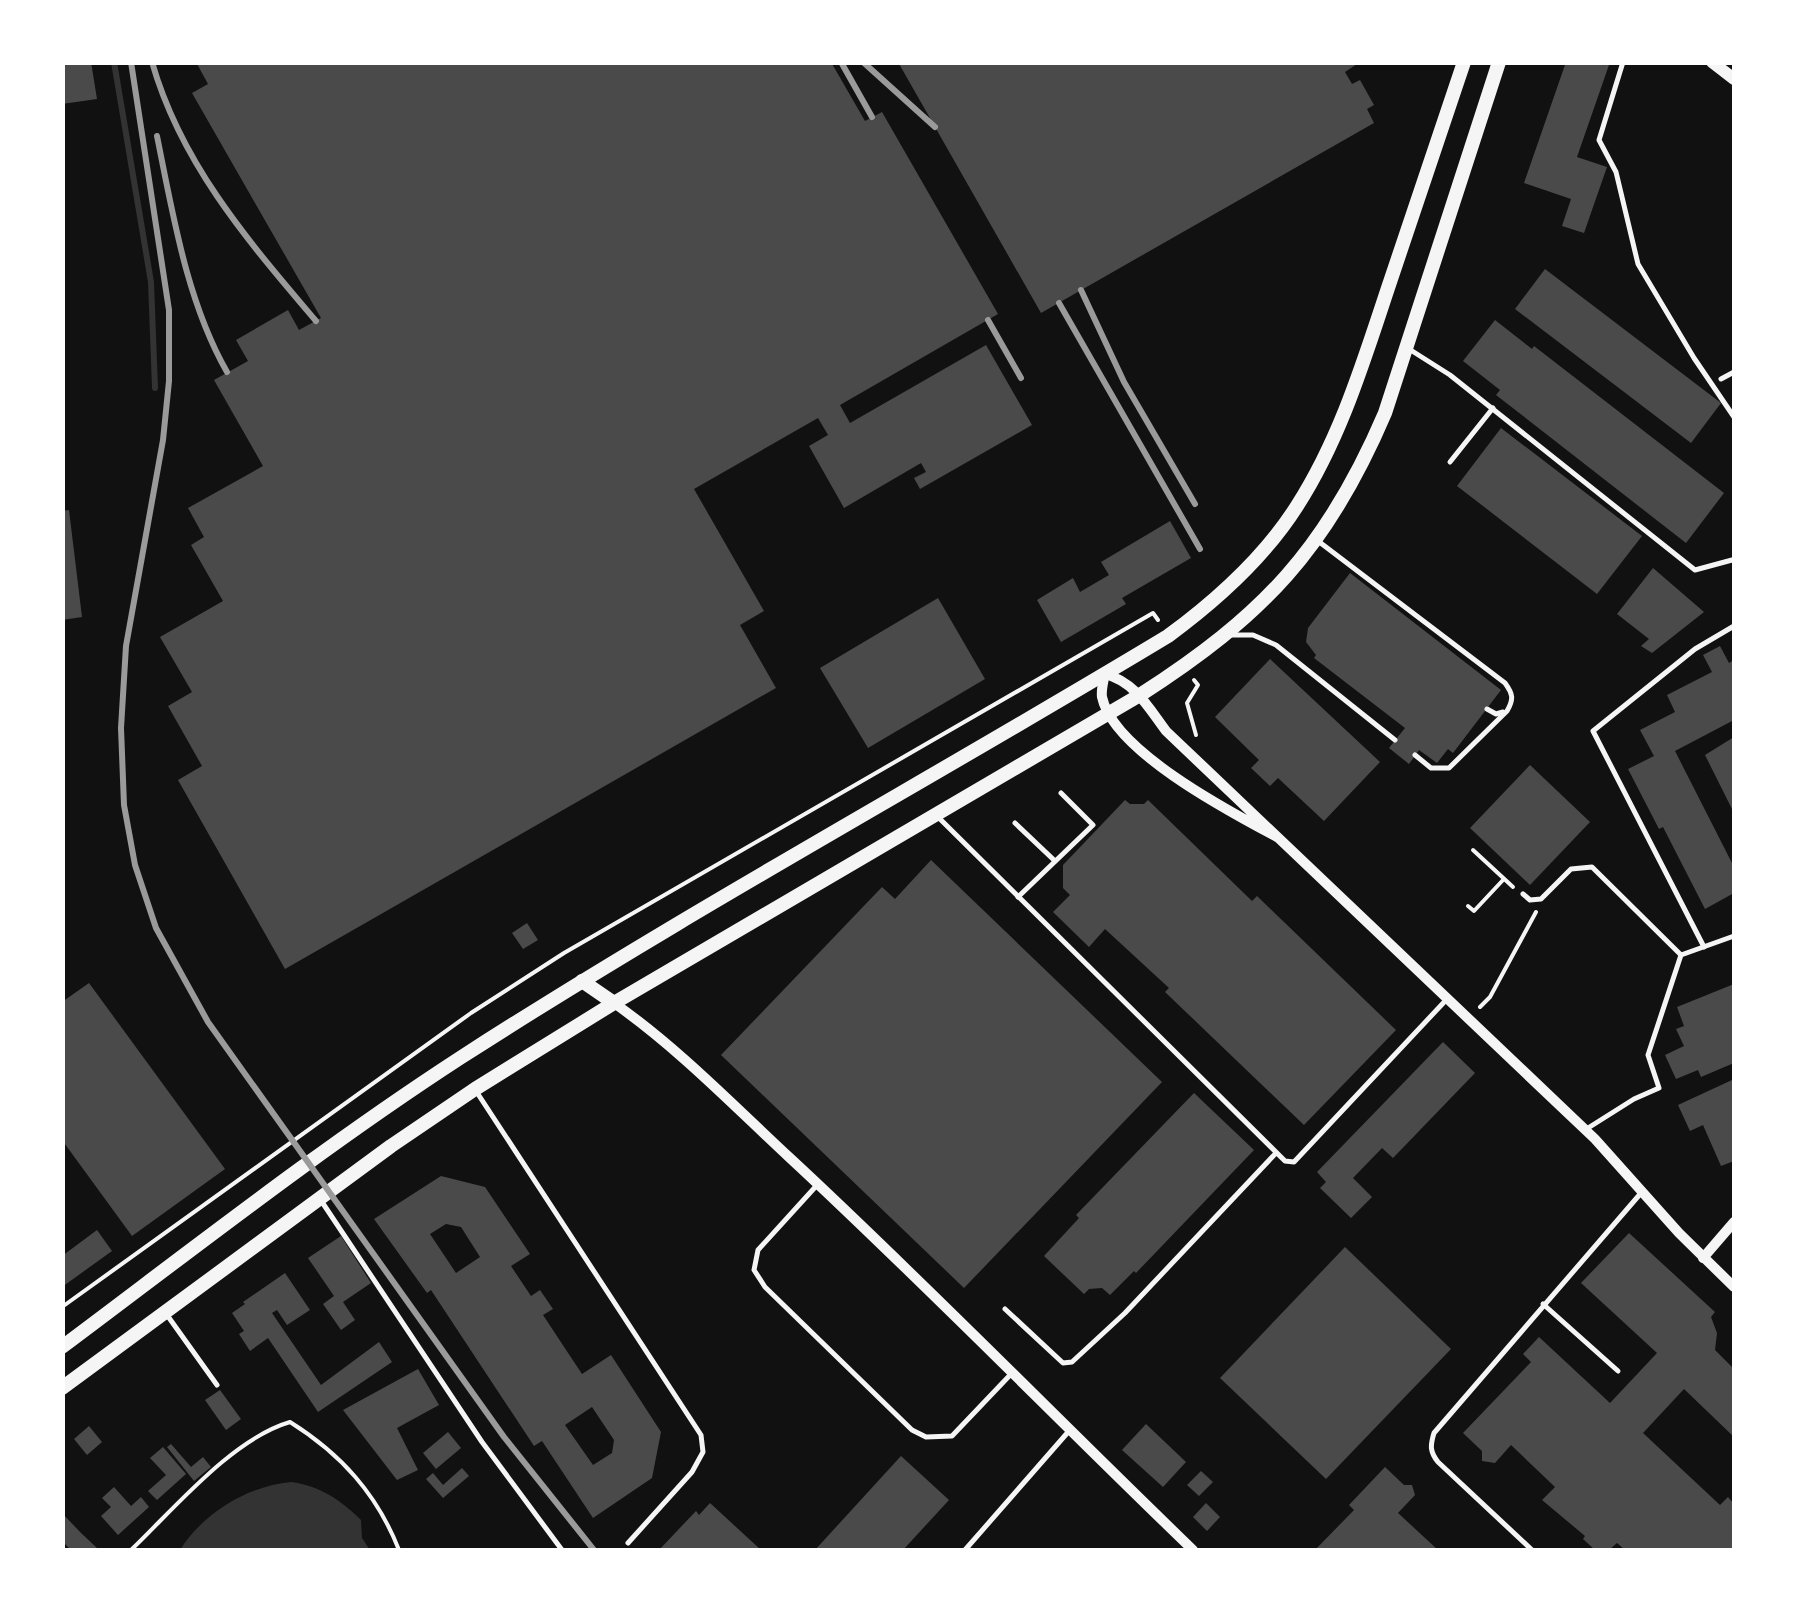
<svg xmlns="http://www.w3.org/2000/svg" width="1797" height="1613" font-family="Barlow,sans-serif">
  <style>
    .water { fill: #333 }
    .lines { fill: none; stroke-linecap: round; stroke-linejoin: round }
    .stream { stroke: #333; stroke-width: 6 }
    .building { fill: #4a4a4a; fill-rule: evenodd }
    .path { stroke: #f5f5f5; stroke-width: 4 }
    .service { stroke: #f5f5f5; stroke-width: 5 }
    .minor { stroke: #f5f5f5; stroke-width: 10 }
    .tertiary { stroke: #f5f5f5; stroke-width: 12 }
    .secondary { stroke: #f5f5f5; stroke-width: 14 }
    .rail { stroke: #9a9a9a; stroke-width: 6 }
  </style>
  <rect width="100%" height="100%" fill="#111"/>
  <path class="water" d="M291,1482C320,1486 341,1500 361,1520L362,1538L370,1550H180C203,1513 248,1486 291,1482Z"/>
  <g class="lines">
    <polyline class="stream" points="114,62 151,282 155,388"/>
  </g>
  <g class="building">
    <polygon points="62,62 91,62 97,99 62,104"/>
    <polygon points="196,62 831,62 865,121 882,112 998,314 840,405 850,423 986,345 1032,425 920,489 914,478 926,472 921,463 844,508 809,446 828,435 818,418 694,489 764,611 740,625 776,688 285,969 178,780 202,766 168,706 192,692 160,637 223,601 191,545 204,537 188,508 263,466 214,380 248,361 236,340 288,310 299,330 321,318 192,93 208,84"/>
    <polygon points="898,62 1360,62 1345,72 1352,84 1360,80 1374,105 1367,109 1374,123 1041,313"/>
    <polygon points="1566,62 1610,62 1577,157 1607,167 1584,233 1562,226 1571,199 1524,183"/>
    <polygon points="1545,269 1721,403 1691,443 1515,309"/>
    <polygon points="1495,320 1532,349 1534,346 1724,493 1686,543 1496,395 1500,390 1463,361"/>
    <polygon points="1501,428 1642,536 1597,594 1457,486"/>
    <polygon points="69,510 82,617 62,620 62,511"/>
    <polygon points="1170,521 1191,558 1122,598 1126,604 1061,642 1037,600 1073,578 1080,592 1109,575 1101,562"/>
    <polygon points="1653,568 1704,612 1652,653 1641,646 1649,639 1617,614"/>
    <polygon points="1350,573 1501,690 1453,753 1448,749 1437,763 1419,750 1409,764 1389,748 1405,728 1314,658 1316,655 1306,642 1308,628"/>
    <polygon points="938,598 985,679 868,748 820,668"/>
    <polygon points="1720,646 1729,663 1734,660 1734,720 1675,751 1734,867 1734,893 1705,909 1663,827 1659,829 1628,769 1654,756 1640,730 1675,712 1667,695 1712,672 1703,655"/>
    <polygon points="1270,659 1380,762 1324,821 1278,778 1270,786 1251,768 1259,760 1215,717"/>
    <polygon points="1734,737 1734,813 1705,755"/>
    <polygon points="1530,765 1590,822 1530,885 1470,828"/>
    <polygon points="1125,800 1130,804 1144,804 1148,800 1252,901 1257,896 1396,1030 1304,1125 1165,992 1169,988 1105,929 1089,947 1053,912 1070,895 1063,888 1063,865"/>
    <polygon points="931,860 1162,1082 964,1288 721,1055 882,887 895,899"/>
    <polygon points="527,923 538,940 523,949 512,933"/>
    <polygon points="89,983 225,1169 132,1236 62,1140 62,1002"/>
    <polygon points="1734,984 1734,1063 1701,1077 1698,1070 1676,1079 1665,1055 1684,1046 1676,1029 1684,1026 1677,1007"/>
    <polygon points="1443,1042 1475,1073 1393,1158 1382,1148 1353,1178 1372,1197 1351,1218 1320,1188 1326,1182 1317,1172"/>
    <polygon points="1732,1080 1734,1161 1721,1166 1703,1125 1690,1131 1678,1105"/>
    <polygon points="1194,1093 1254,1150 1136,1273 1134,1271 1110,1295 1102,1288 1089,1289 1084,1294 1044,1256 1079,1218 1076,1215"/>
    <path d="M441,1176L485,1187L530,1254L511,1266L531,1296L540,1290L553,1309L543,1315L582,1374L611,1355L661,1432L652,1478L593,1518L542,1441L534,1446L431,1290L427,1293L374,1219ZM446,1224L461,1227L480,1257L456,1273L430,1234ZM592,1407L614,1440L612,1453L593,1465L565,1425Z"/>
    <polygon points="97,1230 112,1251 62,1287 62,1256"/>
    <polygon points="1629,1233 1715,1312 1711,1317 1717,1333 1715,1350 1734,1369 1734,1437 1684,1389 1643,1433 1720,1505 1728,1497 1734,1504 1734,1550 1625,1550 1617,1543 1609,1550 1595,1550 1583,1539 1585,1536 1542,1500 1555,1487 1511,1445 1495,1463 1482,1461 1482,1451 1463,1433 1531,1362 1523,1354 1539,1337 1610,1403 1657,1353 1581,1283"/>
    <polygon points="341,1236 371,1283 343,1302 355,1320 341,1330 323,1304 334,1296 308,1258"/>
    <polygon points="1345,1247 1451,1349 1326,1479 1220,1378"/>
    <polygon points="285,1273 310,1310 287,1325 277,1310 272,1313 321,1385 379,1342 392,1362 318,1412 268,1338 250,1351 239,1334 244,1331 232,1313 245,1304 243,1302"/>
    <polygon points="418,1369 439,1405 397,1428 418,1470 397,1480 343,1410"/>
    <polygon points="220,1390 241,1419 226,1430 205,1400"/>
    <polygon points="1146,1424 1186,1462 1163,1487 1122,1450"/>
    <polygon points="89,1426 102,1442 87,1455 74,1439"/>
    <polygon points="448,1432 461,1448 436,1469 423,1453"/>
    <polygon points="171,1444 191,1467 203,1457 211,1467 194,1481 167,1447"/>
    <polygon points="163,1447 186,1474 157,1500 148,1491 166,1475 150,1458"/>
    <polygon points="901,1456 949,1500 903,1550 815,1550"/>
    <polygon points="1385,1467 1404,1485 1412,1485 1415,1495 1398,1513 1438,1550 1315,1550 1354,1510 1349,1505"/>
    <polygon points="462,1468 469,1476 443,1498 426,1479 433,1473 443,1485"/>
    <polygon points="1201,1471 1213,1482 1199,1496 1187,1485"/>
    <polygon points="114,1487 131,1506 141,1497 149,1507 118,1535 101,1516 111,1507 102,1498"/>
    <polygon points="710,1503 761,1550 659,1550 696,1511 699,1515"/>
    <polygon points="1206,1503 1220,1517 1207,1531 1193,1517"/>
    <polygon points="62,1513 80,1532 97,1548 93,1550 71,1550 62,1541"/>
  </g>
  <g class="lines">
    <g class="path">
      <polyline points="1194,680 1198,685 1187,703 1196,735"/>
      <polyline points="1473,850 1513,887"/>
      <polyline points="1468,906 1474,911 1503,880"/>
      <polyline points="1480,1007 1490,997 1536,912"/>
      <polyline points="62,1307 471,1013 564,953 1153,613 1158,620"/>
      <path d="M131,1550C174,1509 232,1439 290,1422C341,1454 377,1494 399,1550"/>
    </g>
    <g class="service">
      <polyline points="1623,62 1599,140 1616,172 1638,264 1694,358 1734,417"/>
      <polyline points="1409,349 1450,375 1695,570 1732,560"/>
      <polyline points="1721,379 1734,372"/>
      <polyline points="1450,462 1493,408"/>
      <path d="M1318,541L1505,683C1513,694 1514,699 1507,711L1449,768H1431L1415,755"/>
      <polyline points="1229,635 1253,635 1276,645 1395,740"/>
      <polyline points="1487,709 1496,714 1503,712"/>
      <polyline points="937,816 1285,1161 1294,1162 1447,999"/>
      <polyline points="1015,823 1055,861"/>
      <polyline points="1523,894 1530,900 1541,899 1571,869 1592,867 1680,954"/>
      <polyline points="1018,897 1093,825 1061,793"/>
      <polyline points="1704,947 1593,731 1695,649 1734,626"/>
      <polyline points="476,1091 701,1435 703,1452 692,1472 628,1543"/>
      <polyline points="1588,1128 1634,1099 1659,1088 1648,1055 1681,955 1734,936"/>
      <polyline points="818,1184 758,1250 754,1270 765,1287 912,1430 926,1437 952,1436 1012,1373"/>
      <polyline points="320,1199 482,1442 562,1550"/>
      <polyline points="1543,1304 1618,1371"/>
      <polyline points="1005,1309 1063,1363 1072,1362 1125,1313 1276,1153"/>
      <polyline points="167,1315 217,1385"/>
      <polyline points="965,1550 1069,1431"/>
      <path d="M1532,1550L1438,1462C1430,1452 1430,1446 1434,1433L1641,1193"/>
    </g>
    <g class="minor">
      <path d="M1277,837C1232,813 1113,751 1102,697C1101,690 1103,682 1105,674C1135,682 1148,707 1166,731L1595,1139L1679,1233L1734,1287"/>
      <path d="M614,1003C678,1048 733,1105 790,1158C928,1286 1058,1420 1193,1550"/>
      <polyline points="1703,1258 1734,1222"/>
    </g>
    <polyline class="tertiary" points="1712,62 1734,79"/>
    <g class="secondary">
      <polyline points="582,981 614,1003"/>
      <path d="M62,1347C193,1249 323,1147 460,1058C691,909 933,778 1168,636C1217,600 1264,558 1297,506C1340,439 1363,363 1388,288C1413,213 1439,138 1464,62"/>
      <path d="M62,1388L391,1146L475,1089L614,1003L1140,695C1263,616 1327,549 1385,413L1499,62"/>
    </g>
    <g class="rail">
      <polyline points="131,62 169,310 169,381 163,440 126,646 121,728 124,805 135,865 156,928 208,1022 504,1437 594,1550"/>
      <path d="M152,62C181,164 249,242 316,321"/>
      <polyline points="841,62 872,117"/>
      <polyline points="863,62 935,127"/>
      <path d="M157,136C173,215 187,302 227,372"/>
      <polyline points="1081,290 1124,382 1195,504"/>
      <polyline points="1059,303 1200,549"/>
      <polyline points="988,320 1021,378"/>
    </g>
  </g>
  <rect width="1797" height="1613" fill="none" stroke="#ffffff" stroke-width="130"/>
</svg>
